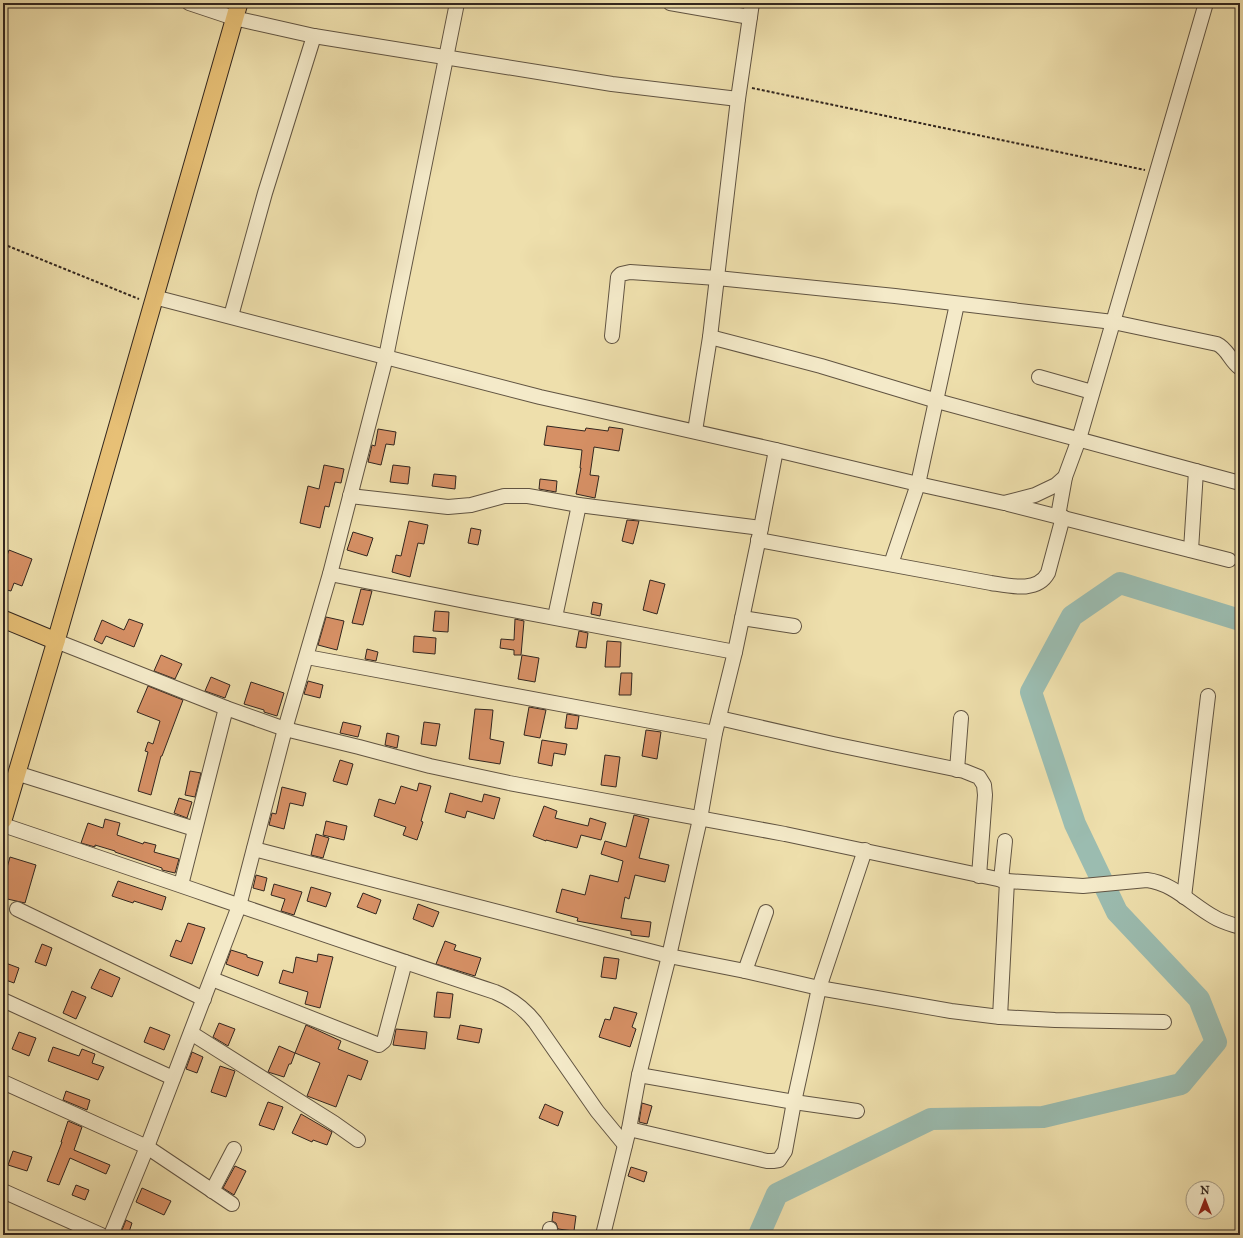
<svg xmlns="http://www.w3.org/2000/svg" width="1243" height="1238" font-family="'IM FELL Great Primer',serif">
  <style>
    .lines { fill: none; stroke-linecap: round; stroke-linejoin: round }
    .river { stroke: #9bbcb0; stroke-width: 22 }
    .building { fill: #d69065; stroke: #32261f }
    .minor-casing { stroke: #615442; stroke-width: 16 }
    .major-casing { stroke: #32261f; stroke-width: 19 }
    .path { stroke: #32261f; stroke-width: 2; stroke-dasharray: 3 2; stroke-linecap: butt }
    .minor { stroke: #f4eac9; stroke-width: 14 }
    .major { stroke: #e7c076; stroke-width: 17 }
  </style>
  <rect width="100%" height="100%" fill="#eedfac"/>
  <filter id="stains"><feTurbulence type="fractalNoise" baseFrequency=".005" numOctaves="4"/><feColorMatrix values="0 0 0 0 .2 0 0 0 0 .09 0 0 0 0 .02 0 0 0 .5 -.17"/></filter>
  <radialGradient id="worn" r=".72"><stop offset=".6" stop-color="#630" stop-opacity="0"/><stop offset="1" stop-color="#630" stop-opacity=".3"/></radialGradient>
  <g class="lines">
    <polyline class="river" points="759,1235 777,1194 931,1119 1043,1117 1181,1084 1216,1042 1199,999 1117,912 1075,824 1031,692 1072,616 1120,583 1240,620"/>
  </g>
  <g class="building">
    <polygon points="547,426 585,431 586,428 608,431 609,427 623,429 619,451 594,447 590,475 599,476 595,498 576,494 581,468 580,468 582,450 544,445"/>
    <polygon points="378,429 396,432 394,445 386,444 381,465 368,462 372,445 375,446"/>
    <polygon points="324,465 344,469 341,483 335,482 329,507 325,506 320,528 300,523 308,486 319,489"/>
    <polygon points="393,465 410,467 408,484 390,482"/>
    <polygon points="434,474 456,476 455,489 432,486"/>
    <polygon points="540,479 557,481 556,492 539,489"/>
    <polygon points="627,520 639,521 633,544 622,541"/>
    <polygon points="409,521 428,525 424,544 418,543 410,577 392,572 396,555 401,556"/>
    <polygon points="471,528 481,530 478,545 468,543"/>
    <polygon points="353,532 373,538 367,556 347,550"/>
    <polygon points="9,550 32,559 22,586 14,583 11,591 3,589 3,567"/>
    <polygon points="650,580 665,584 657,614 643,610"/>
    <polygon points="361,589 372,591 363,625 352,623"/>
    <polygon points="593,602 602,604 600,616 591,614"/>
    <polygon points="435,611 449,612 448,632 433,631"/>
    <polygon points="326,617 344,621 337,650 318,645"/>
    <polygon points="129,619 143,624 134,647 106,636 102,644 94,640 102,620 124,630"/>
    <polygon points="515,619 524,621 521,655 514,655 514,650 500,648 501,639 514,640"/>
    <polygon points="579,631 588,633 586,648 576,647"/>
    <polygon points="414,636 436,638 435,654 413,652"/>
    <polygon points="607,641 621,642 620,667 605,667"/>
    <polygon points="367,649 378,652 376,661 365,659"/>
    <polygon points="161,655 182,664 175,679 154,671"/>
    <polygon points="522,655 539,658 535,682 518,679"/>
    <polygon points="621,673 632,673 631,695 619,695"/>
    <polygon points="211,677 230,685 225,698 205,691"/>
    <polygon points="308,681 323,685 320,698 304,694"/>
    <polygon points="251,682 284,693 277,716 264,712 264,710 244,704"/>
    <polygon points="148,686 183,700 162,756 161,756 151,795 138,791 148,752 145,751 148,742 153,744 160,721 137,712"/>
    <polygon points="529,707 546,710 540,738 524,735"/>
    <polygon points="475,709 493,710 490,739 504,742 500,764 469,759"/>
    <polygon points="567,714 579,716 577,729 565,728"/>
    <polygon points="343,722 361,726 358,737 340,733"/>
    <polygon points="424,722 440,724 436,746 421,744"/>
    <polygon points="646,730 661,732 657,759 642,756"/>
    <polygon points="387,733 399,736 397,748 385,745"/>
    <polygon points="542,740 567,744 565,755 554,753 552,766 538,763"/>
    <polygon points="605,755 620,757 616,787 601,785"/>
    <polygon points="340,760 353,764 347,785 333,781"/>
    <polygon points="190,771 201,773 195,797 185,795"/>
    <polygon points="419,783 431,786 421,821 423,822 417,840 403,835 406,827 374,816 379,799 395,804 401,786 417,791"/>
    <polygon points="282,787 306,793 303,806 290,803 284,829 269,825 272,813 276,814"/>
    <polygon points="450,793 482,802 484,794 500,798 494,819 467,811 465,818 445,812"/>
    <polygon points="179,798 192,802 187,818 174,813"/>
    <polygon points="544,806 557,811 555,818 588,826 590,818 606,823 601,840 581,835 577,848 546,840 546,841 533,836"/>
    <polygon points="634,815 649,819 639,858 669,865 665,882 635,875 629,899 625,897 621,918 651,922 649,937 631,935 631,931 577,921 578,918 556,912 562,889 585,895 590,875 618,882 623,861 601,854 605,841 626,847"/>
    <polygon points="105,819 120,823 117,835 143,844 144,842 156,845 154,852 179,859 175,873 162,870 162,868 115,852 115,851 95,845 95,847 81,843 88,823 103,828"/>
    <polygon points="326,821 347,826 344,840 323,835"/>
    <polygon points="316,834 329,838 323,858 311,855"/>
    <polygon points="10,857 36,865 25,903 3,898 3,882"/>
    <polygon points="256,875 267,878 264,891 253,888"/>
    <polygon points="118,881 166,897 162,910 134,901 133,903 112,896"/>
    <polygon points="274,884 302,892 294,915 281,911 285,899 271,895"/>
    <polygon points="311,887 331,893 326,907 307,901"/>
    <polygon points="363,893 381,900 376,914 357,907"/>
    <polygon points="418,904 439,912 433,927 413,919"/>
    <polygon points="188,923 205,928 192,964 170,956 176,940 181,942"/>
    <polygon points="445,941 456,945 454,950 481,958 475,976 436,964"/>
    <polygon points="42,944 52,948 46,966 35,962"/>
    <polygon points="231,950 247,955 247,957 263,962 258,976 226,964"/>
    <polygon points="318,954 333,957 320,1008 305,1004 308,992 279,983 283,970 293,973 296,957 317,962"/>
    <polygon points="604,957 619,959 616,979 601,977"/>
    <polygon points="3,962 19,968 14,983 3,979"/>
    <polygon points="100,969 120,978 112,997 91,988"/>
    <polygon points="72,991 86,997 76,1019 63,1013"/>
    <polygon points="437,992 453,994 450,1018 434,1017"/>
    <polygon points="614,1007 637,1013 632,1027 636,1029 630,1047 599,1037 605,1019 610,1020"/>
    <polygon points="219,1023 235,1029 228,1046 213,1037"/>
    <polygon points="306,1025 341,1041 338,1049 368,1061 361,1080 348,1075 336,1107 307,1096 320,1063 295,1053"/>
    <polygon points="460,1025 482,1029 479,1043 457,1039"/>
    <polygon points="150,1027 170,1035 164,1050 144,1042"/>
    <polygon points="396,1029 427,1032 425,1049 393,1045"/>
    <polygon points="19,1032 36,1038 29,1056 12,1049"/>
    <polygon points="279,1046 295,1053 291,1064 289,1064 284,1077 268,1072"/>
    <polygon points="53,1047 79,1056 82,1049 95,1054 92,1063 104,1067 98,1080 48,1061"/>
    <polygon points="192,1052 203,1057 197,1073 186,1069"/>
    <polygon points="220,1066 235,1071 226,1097 211,1092"/>
    <polygon points="66,1091 90,1100 87,1110 63,1100"/>
    <polygon points="268,1102 283,1107 274,1130 259,1125"/>
    <polygon points="642,1103 652,1106 647,1124 639,1122"/>
    <polygon points="545,1104 563,1112 558,1126 539,1118"/>
    <polygon points="301,1114 332,1132 327,1145 313,1140 312,1142 292,1133"/>
    <polygon points="68,1121 82,1127 74,1150 110,1165 106,1174 70,1158 59,1185 47,1181 62,1142 61,1142"/>
    <polygon points="13,1151 32,1157 27,1171 8,1165"/>
    <polygon points="235,1166 246,1171 234,1195 223,1188"/>
    <polygon points="631,1167 647,1172 644,1182 628,1176"/>
    <polygon points="76,1185 89,1190 85,1200 72,1195"/>
    <polygon points="142,1188 171,1201 164,1215 136,1202"/>
    <polygon points="553,1212 576,1216 574,1231 558,1229 556,1223 552,1221"/>
    <polygon points="126,1220 132,1223 128,1235 120,1235"/>
  </g>
  <g class="lines">
    <g class="minor-casing">
      <g id="minor">
        <polyline points="189,3 234,18 314,36 612,84 738,99"/>
        <polyline points="670,3 750,17"/>
        <polyline points="154,297 540,397 776,450 918,484 1004,503 1035,495 1056,485 1065,477 1079,439 1206,3"/>
        <polyline points="231,316 265,193 314,36"/>
        <path d="M612,336L618,277L621,274L630,272L717,278L895,296L1113,322L1217,344C1228,349 1230,361 1240,368"/>
        <polyline points="710,337 821,366 937,401 1240,483"/>
        <polyline points="1039,377 1092,392"/>
        <polyline points="695,431 710,337 738,99 752,3"/>
        <polyline points="350,496 448,507 471,505 504,496 528,496 579,505 761,528"/>
        <polyline points="1008,504 1229,560"/>
        <polyline points="1058,516 1065,477"/>
        <path d="M758,540L991,583C1010,586 1037,593 1048,573L1063,517"/>
        <polyline points="1191,550 1196,471"/>
        <polyline points="891,564 918,484 957,304"/>
        <polyline points="330,574 470,602 735,652"/>
        <polyline points="555,617 579,505"/>
        <polyline points="742,618 794,626"/>
        <path d="M56,641L226,708L285,729L359,747L430,766L509,783L785,834L1007,881L1083,886L1147,880C1173,883 1192,905 1214,917C1222,922 1231,924 1240,927"/>
        <polyline points="307,657 715,733"/>
        <polyline points="719,718 833,744 964,771 979,777 984,785 985,795 979,876"/>
        <polyline points="957,770 961,718"/>
        <polyline points="16,773 195,829"/>
        <path d="M3,825C167,880 331,938 495,992C512,999 524,1008 535,1022L597,1111L625,1145"/>
        <polyline points="254,849 669,956 745,971 819,988 951,1011 1000,1017 1055,1020 1164,1022"/>
        <polyline points="1001,880 1005,841"/>
        <polyline points="181,885 226,708"/>
        <polyline points="1184,897 1208,696"/>
        <polyline points="17,909 204,999"/>
        <polyline points="745,971 766,912"/>
        <polyline points="212,979 379,1045 384,1041 405,962"/>
        <polyline points="3,1000 173,1078"/>
        <polyline points="1000,1017 1007,881"/>
        <polyline points="191,1033 334,1123 358,1140"/>
        <polyline points="639,1075 794,1102 857,1111"/>
        <polyline points="3,1082 147,1147 232,1204"/>
        <polyline points="629,1129 767,1161 773,1161 779,1160 785,1151 794,1102 819,988 865,850"/>
        <polyline points="3,1191 101,1235"/>
        <polyline points="212,1191 234,1149"/>
        <polyline points="111,1235 147,1147 239,906 285,729 330,574 386,357 457,3"/>
        <polyline points="549,1235 550,1229"/>
        <polyline points="603,1235 629,1129 639,1075 669,956 700,819 715,733 735,652 761,528 776,450"/>
      </g>
    </g>
    <g class="major-casing">
      <g id="major">
        <polyline points="3,619 56,641"/>
        <polyline points="3,820 56,641 239,3"/>
      </g>
    </g>
    <g class="path">
      <polyline points="752,88 1145,170"/>
      <polyline points="3,244 139,299"/>
    </g>
    <use href="#minor" class="minor"/>
    <use href="#major" class="major"/>
  </g>
  <rect width="1243" height="1238" fill="none" stroke="#eedfac" stroke-width="16"/>
  <rect x="4" y="4" width="1235" height="1230" fill="none" stroke="#32261f" stroke-width="2"/>
  <rect x="8" y="8" width="1227" height="1222" fill="none" stroke="#32261f"/>
  <g transform="translate(1205 1200)"><circle r="19" fill="#f4eac9" stroke="#a69c85"/>
  <path d="M0-3L7 15L0 10L-7 15Z" fill="#8f2418"/>
  <text y="-6" font-size="11" font-weight="bold" text-anchor="middle" fill="#32261f">N</text>
  </g>
  <rect width="100%" height="100%" filter="url(#stains)"/>
  <rect width="100%" height="100%" fill="url(#worn)"/>
</svg>
